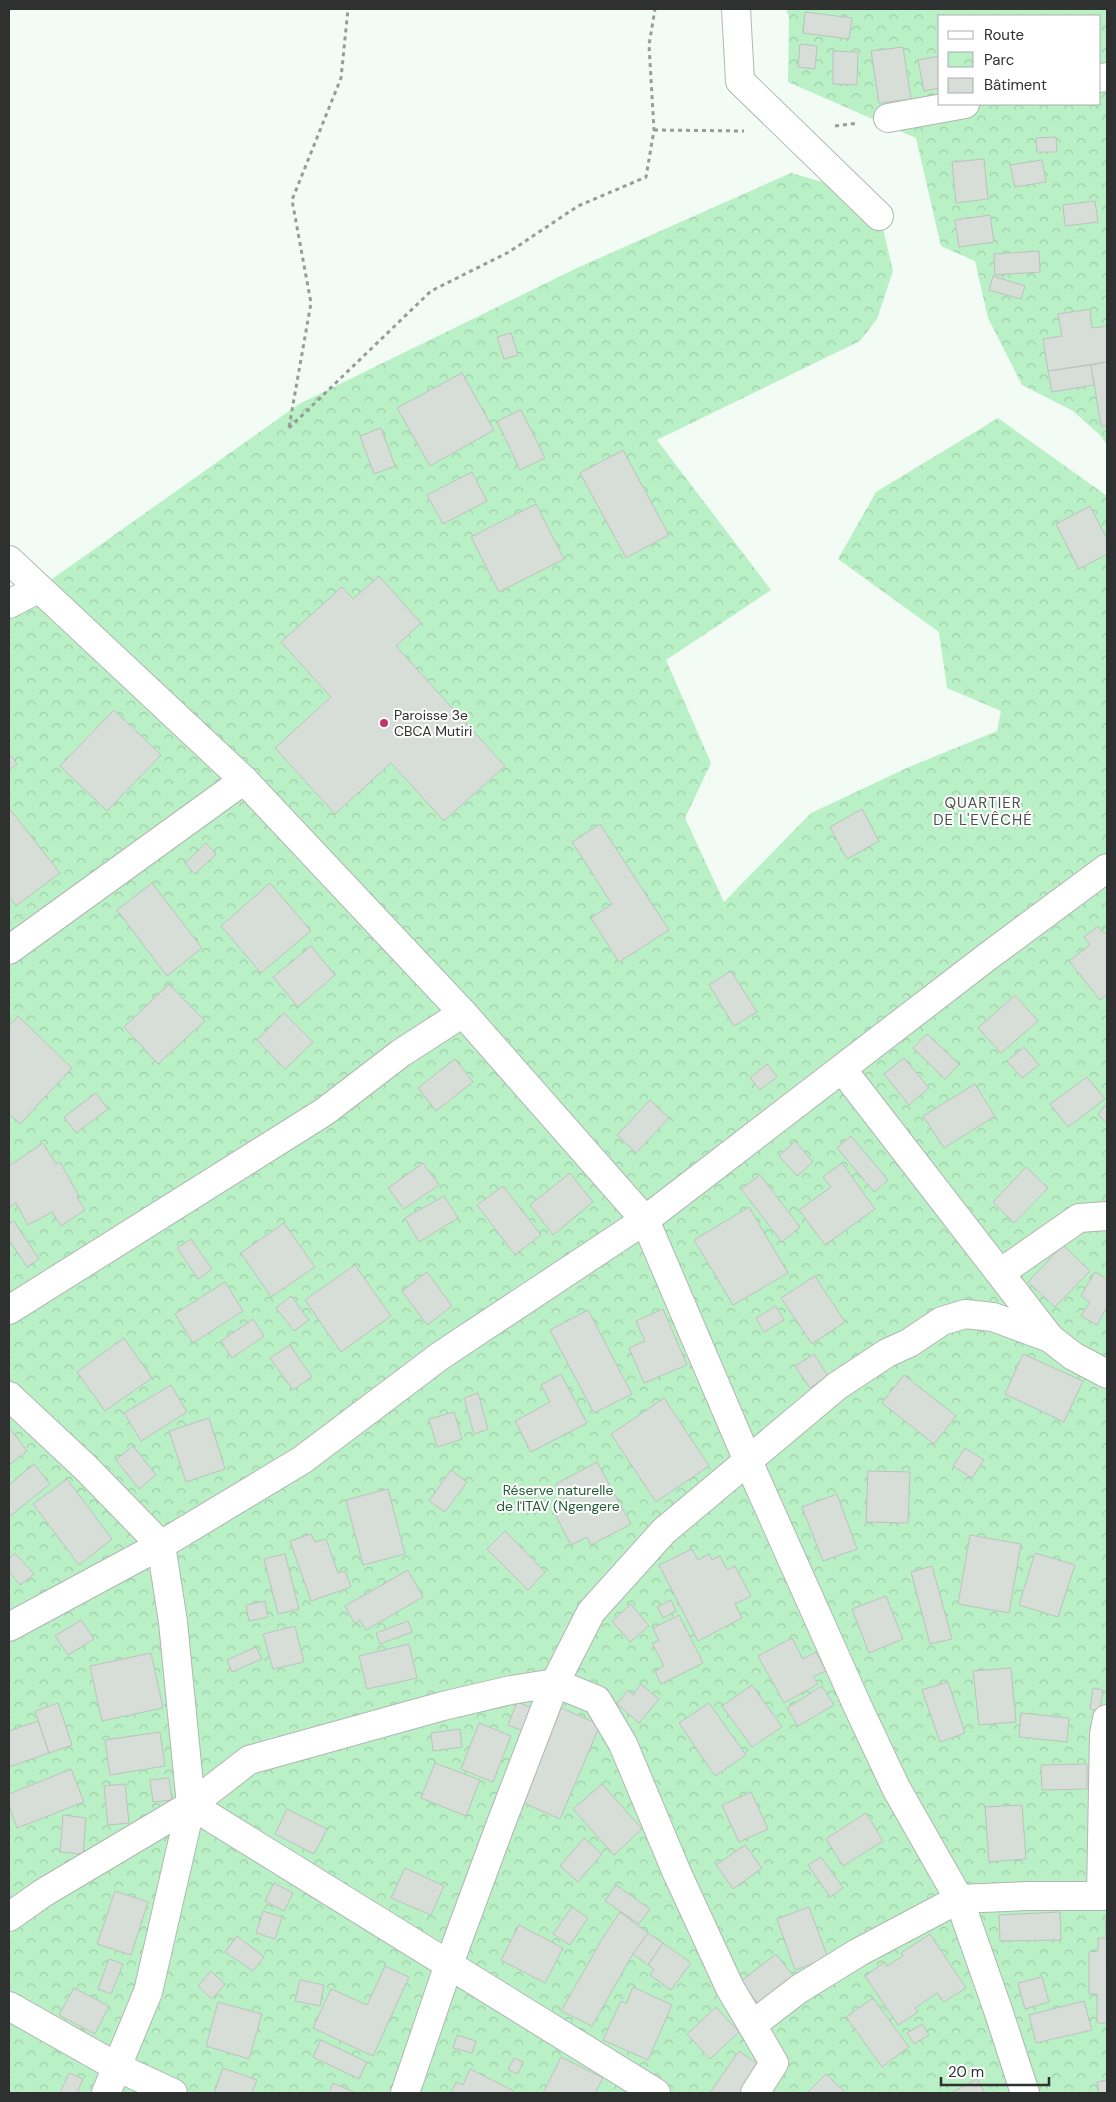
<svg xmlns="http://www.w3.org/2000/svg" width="1116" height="2102" font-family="'DM Sans',sans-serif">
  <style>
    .park { fill: url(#park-crowns); fill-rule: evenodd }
    .building { fill: #d7ded8; stroke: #bcc3bd }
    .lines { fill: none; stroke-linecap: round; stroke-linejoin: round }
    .minor-casing { stroke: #b0b7b1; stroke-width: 30 }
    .path { stroke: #969c98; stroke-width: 3; stroke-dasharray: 4 4; stroke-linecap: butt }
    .minor { stroke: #fff; stroke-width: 28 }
    .poi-dot { fill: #c33669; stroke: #fff; stroke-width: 2 }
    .labels { text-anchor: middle; stroke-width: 4; stroke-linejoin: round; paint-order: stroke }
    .poi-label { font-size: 14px; fill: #2e312f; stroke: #fff; text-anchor: start }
    .park-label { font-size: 14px; fill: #225d36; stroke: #fff }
    .neighbourhood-label { font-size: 15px; letter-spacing: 1px; fill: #4b524d; stroke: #fff }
  </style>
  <defs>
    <pattern id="park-crowns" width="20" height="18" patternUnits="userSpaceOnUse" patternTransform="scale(1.25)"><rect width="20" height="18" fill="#b9f0c6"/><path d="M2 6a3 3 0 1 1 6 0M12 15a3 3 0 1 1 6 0" fill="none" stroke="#9fceaa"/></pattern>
  </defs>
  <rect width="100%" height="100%" fill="#f3fbf5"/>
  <g class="park">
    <path d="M786,9H1107V445L1100,435L1073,411L1022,385L988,318L975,261L941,246L916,138L788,82L789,17ZM940,16H1100V104H940Z"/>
    <polygon points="791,173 819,181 858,185 880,216 893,271 877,319 860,341 657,440 771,590 666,660 711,763 685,818 724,902 811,813 909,767 997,731 1001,711 947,688 939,632 838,559 876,492 998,418 1107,496 1107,2093 9,2093 9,598 38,589 299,404 577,268"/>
  </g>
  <g class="building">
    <polygon points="805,12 852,18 849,39 803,33"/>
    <polygon points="800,44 817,46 815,69 798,67"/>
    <polygon points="903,47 911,99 879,103 871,51"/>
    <polygon points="833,51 858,52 857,85 833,84"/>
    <polygon points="940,56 940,88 924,91 918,60"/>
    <polygon points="1056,137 1057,152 1037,152 1036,138"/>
    <polygon points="984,159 988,199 956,203 952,162"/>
    <polygon points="1042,160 1046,182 1015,187 1010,165"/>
    <polygon points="1095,201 1098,222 1065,226 1063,205"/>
    <polygon points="990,215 994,242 959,247 955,220"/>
    <polygon points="1039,251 1040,272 995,275 994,254"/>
    <polygon points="993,276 1025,286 1021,299 989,290"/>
    <polygon points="1090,309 1092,328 1107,326 1107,362 1048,371 1043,339 1062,336 1058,314"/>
    <polygon points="511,333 518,355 504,359 497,337"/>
    <polygon points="1107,362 1107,426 1101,426 1091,365"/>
    <polygon points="1091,365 1094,385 1052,392 1048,371"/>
    <polygon points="462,373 494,430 430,466 397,408"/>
    <polygon points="521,410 545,458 520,470 497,421"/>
    <polygon points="381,428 395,466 374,474 360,436"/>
    <polygon points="623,450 669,535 626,558 580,473"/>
    <polygon points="472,472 487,501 443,524 427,495"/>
    <polygon points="536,504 564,559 499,592 471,537"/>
    <polygon points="1090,506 1107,539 1107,554 1079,569 1056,524"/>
    <polygon points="379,576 421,623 396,646 505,766 444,821 391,763 335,814 275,748 331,697 281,642 342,587 353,599"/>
    <polygon points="114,710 161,755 107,811 60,766"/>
    <polygon points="9,754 17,764 9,770"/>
    <polygon points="9,808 60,873 16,906 9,896"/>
    <polygon points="862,809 879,841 847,859 830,827"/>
    <polygon points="600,824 669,930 619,962 591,918 612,904 572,842"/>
    <polygon points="206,843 216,854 195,874 185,863"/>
    <polygon points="152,883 202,948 167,976 117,910"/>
    <polygon points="270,883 311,931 261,973 221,926"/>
    <polygon points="1098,926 1104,934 1107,931 1107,998 1105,996 1100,1000 1069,961 1090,945 1084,937"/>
    <polygon points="311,946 335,975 298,1007 273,977"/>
    <polygon points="731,971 757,1012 734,1026 709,985"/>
    <polygon points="169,984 205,1021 158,1064 124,1027"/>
    <polygon points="1015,995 1038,1021 1001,1053 978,1028"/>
    <polygon points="284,1013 313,1042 285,1069 257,1040"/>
    <polygon points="18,1016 72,1068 20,1124 9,1114 9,1026"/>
    <polygon points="927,1034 959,1064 945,1079 913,1048"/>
    <polygon points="1024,1047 1039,1065 1022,1078 1007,1061"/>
    <polygon points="904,1058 929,1088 909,1105 884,1074"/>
    <polygon points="455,1059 473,1082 436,1111 418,1088"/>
    <polygon points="767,1064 777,1077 760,1090 750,1078"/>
    <polygon points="1087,1077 1105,1099 1068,1127 1050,1104"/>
    <polygon points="975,1084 995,1116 944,1148 923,1116"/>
    <polygon points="96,1093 108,1109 76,1133 64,1117"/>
    <polygon points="650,1100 669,1118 636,1153 617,1135"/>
    <polygon points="1107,1104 1107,1124 1098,1114"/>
    <polygon points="851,1136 888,1180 874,1192 837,1148"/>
    <polygon points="795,1141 813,1162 797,1176 779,1156"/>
    <polygon points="43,1143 56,1164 60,1162 79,1196 77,1197 85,1210 61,1226 52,1212 28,1225 16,1203 9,1208 9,1166"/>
    <polygon points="423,1163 439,1185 404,1209 388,1188"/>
    <polygon points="842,1163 875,1209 825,1245 799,1210 831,1187 823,1177"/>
    <polygon points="1026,1167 1048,1188 1014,1223 993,1202"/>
    <polygon points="570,1173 593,1202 553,1235 530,1205"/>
    <polygon points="760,1175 800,1227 782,1242 741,1189"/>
    <polygon points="503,1186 541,1235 515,1255 477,1205"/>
    <polygon points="444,1196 458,1218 419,1242 405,1218"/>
    <polygon points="749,1207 788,1273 733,1305 694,1240"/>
    <polygon points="14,1221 39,1259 27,1267 9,1240 9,1224"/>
    <polygon points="284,1223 315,1267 271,1297 241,1253"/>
    <polygon points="191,1239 212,1269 198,1279 177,1248"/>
    <polygon points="1063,1245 1090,1271 1055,1307 1028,1282"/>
    <polygon points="355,1265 391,1316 341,1352 305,1300"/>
    <polygon points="427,1272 452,1306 427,1325 402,1291"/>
    <polygon points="1095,1272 1107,1279 1107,1307 1097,1325 1081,1316 1090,1302 1081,1296"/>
    <polygon points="815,1276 845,1322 812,1344 781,1298"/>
    <polygon points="225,1282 243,1311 193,1343 175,1314"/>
    <polygon points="291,1296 309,1320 294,1331 276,1308"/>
    <polygon points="776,1306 784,1320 764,1332 756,1318"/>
    <polygon points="663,1309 687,1365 644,1383 629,1348 645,1341 636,1321"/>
    <polygon points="588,1310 632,1394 594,1413 550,1330"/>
    <polygon points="253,1319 264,1336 232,1358 221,1341"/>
    <polygon points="124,1338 152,1378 105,1411 77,1372"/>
    <polygon points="290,1345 312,1377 293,1390 270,1358"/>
    <polygon points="814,1354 828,1376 810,1388 795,1366"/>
    <polygon points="1023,1354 1083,1381 1064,1422 1005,1394"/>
    <polygon points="561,1374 587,1423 531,1452 515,1421 550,1402 541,1385"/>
    <polygon points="904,1375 956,1416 934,1444 882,1403"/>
    <polygon points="171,1385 187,1412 141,1441 124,1413"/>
    <polygon points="478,1393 488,1429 474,1434 464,1398"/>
    <polygon points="664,1398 709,1466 656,1502 611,1434"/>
    <polygon points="454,1412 462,1439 437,1447 429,1419"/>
    <polygon points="209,1418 225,1469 186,1482 169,1431"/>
    <polygon points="9,1427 27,1451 9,1465"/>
    <polygon points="133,1446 156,1475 139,1489 116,1460"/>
    <polygon points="965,1448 984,1460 972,1478 953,1466"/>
    <polygon points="597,1462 631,1524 591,1545 587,1537 571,1545 555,1514 569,1506 556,1484"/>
    <polygon points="34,1464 50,1484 9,1517 9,1485"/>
    <polygon points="451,1470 467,1482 445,1512 429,1501"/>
    <polygon points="868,1471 910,1472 908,1523 866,1522"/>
    <polygon points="67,1479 112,1539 79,1565 33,1504"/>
    <polygon points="388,1489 405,1554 363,1565 346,1500"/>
    <polygon points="837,1494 857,1549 823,1561 802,1507"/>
    <polygon points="505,1531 545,1572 528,1590 487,1549"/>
    <polygon points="311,1534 315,1542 326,1539 338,1573 345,1571 351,1587 311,1601 290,1541"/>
    <polygon points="970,1535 1021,1544 1009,1613 958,1604"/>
    <polygon points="692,1549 698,1560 709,1554 712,1560 720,1556 727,1570 735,1566 751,1596 735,1604 742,1618 698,1641 659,1565"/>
    <polygon points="15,1553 34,1574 20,1585 9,1572 9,1559"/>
    <polygon points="1035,1553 1075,1565 1058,1617 1019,1605"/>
    <polygon points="285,1554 299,1609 278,1614 264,1559"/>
    <polygon points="932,1566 952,1639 930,1644 911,1572"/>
    <polygon points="408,1570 423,1597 366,1630 360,1620 355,1624 345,1606"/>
    <polygon points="886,1596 903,1639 869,1653 852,1609"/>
    <polygon points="671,1600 676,1611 663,1618 657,1607"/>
    <polygon points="265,1601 268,1617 249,1621 246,1605"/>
    <polygon points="631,1604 649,1626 630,1642 612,1621"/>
    <polygon points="679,1615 703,1663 661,1684 655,1671 664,1666 652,1643 659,1641 653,1628"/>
    <polygon points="81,1620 94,1639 68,1655 55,1636"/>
    <polygon points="408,1621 412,1632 380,1644 376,1633"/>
    <polygon points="295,1626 304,1662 273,1669 263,1634"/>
    <polygon points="792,1638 803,1659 816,1652 826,1671 813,1677 818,1684 784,1703 758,1656"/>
    <polygon points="409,1644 417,1678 367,1689 359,1656"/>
    <polygon points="256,1647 262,1659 232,1672 227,1660"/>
    <polygon points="151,1653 163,1708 102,1721 90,1666"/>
    <polygon points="1011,1668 1016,1722 979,1725 973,1671"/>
    <polygon points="948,1682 965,1733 940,1742 922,1690"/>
    <polygon points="641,1684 659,1699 639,1723 617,1704 628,1690 633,1695"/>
    <polygon points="752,1685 782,1727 752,1747 722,1706"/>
    <polygon points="822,1686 834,1705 798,1726 787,1708"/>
    <polygon points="1093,1688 1103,1690 1100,1711 1090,1709"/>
    <polygon points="517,1702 532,1708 523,1731 508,1725"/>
    <polygon points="58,1703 72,1745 49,1753 35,1711"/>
    <polygon points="709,1703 746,1755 715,1776 679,1723"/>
    <polygon points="559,1707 600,1725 560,1819 519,1801"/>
    <polygon points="1021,1713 1069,1718 1067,1742 1019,1737"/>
    <polygon points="38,1721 49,1753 9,1767 9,1731"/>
    <polygon points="479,1723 511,1736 493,1782 461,1769"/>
    <polygon points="460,1729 462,1747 433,1751 431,1733"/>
    <polygon points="160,1732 165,1766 110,1775 105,1740"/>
    <polygon points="435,1763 480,1780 466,1816 421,1798"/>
    <polygon points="1087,1764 1087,1789 1042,1790 1041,1765"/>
    <polygon points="71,1769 84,1802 17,1828 9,1806 9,1794"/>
    <polygon points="169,1778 172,1800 153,1802 150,1780"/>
    <polygon points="125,1784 129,1823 108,1825 104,1786"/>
    <polygon points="602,1784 642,1829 614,1855 573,1809"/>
    <polygon points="751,1792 768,1829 739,1842 722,1805"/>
    <polygon points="1022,1805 1026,1859 989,1862 985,1807"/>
    <polygon points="287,1809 327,1829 314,1854 275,1834"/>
    <polygon points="866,1813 883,1841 843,1866 826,1839"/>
    <polygon points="63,1815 86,1818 83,1854 60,1852"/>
    <polygon points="584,1838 602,1854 578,1882 560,1866"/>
    <polygon points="745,1845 762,1868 733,1889 716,1865"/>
    <polygon points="821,1857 843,1888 830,1897 808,1865"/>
    <polygon points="405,1868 444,1886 431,1915 391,1898"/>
    <polygon points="274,1883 293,1893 284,1911 265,1901"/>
    <polygon points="616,1885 650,1909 639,1924 605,1901"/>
    <polygon points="115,1891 148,1902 131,1955 97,1944"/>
    <polygon points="572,1907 588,1918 570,1945 553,1934"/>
    <polygon points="809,1907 828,1958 795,1970 777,1919"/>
    <polygon points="263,1911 282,1917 275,1939 256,1933"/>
    <polygon points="620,1912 648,1933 633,1954 592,2026 561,2011 605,1934"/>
    <polygon points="1060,1912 1061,1940 1000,1941 999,1915"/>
    <polygon points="1106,1917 1107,2023 1097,2023 1097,1994 1089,1994 1089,1952 1098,1951 1098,1938 1106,1938"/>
    <polygon points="519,1925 563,1948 545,1983 501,1960"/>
    <polygon points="648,1933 663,1943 648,1965 633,1954"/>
    <polygon points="930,1934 966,1988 944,2002 937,1993 915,2008 918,2012 898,2025 865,1976 885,1962 887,1966 903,1956 901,1953"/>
    <polygon points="237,1936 264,1957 253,1971 225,1952"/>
    <polygon points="663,1943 691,1963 671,1990 650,1975 654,1969 648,1965"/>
    <polygon points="776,1954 795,1978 759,2005 741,1981"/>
    <polygon points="109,1959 123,1964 111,1994 98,1989"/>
    <polygon points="385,1966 409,1977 373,2056 313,2028 331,1989 367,2005"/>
    <polygon points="211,1971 225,1984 212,1999 198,1986"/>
    <polygon points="1042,1977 1049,2002 1025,2009 1018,1983"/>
    <polygon points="300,1980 324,1985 320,2006 295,2001"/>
    <polygon points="633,1987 672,2005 648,2060 603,2040 621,2001 626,2004"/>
    <polygon points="74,1988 109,2006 95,2034 59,2015"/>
    <polygon points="873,1998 909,2047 882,2067 846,2017"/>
    <polygon points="1084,2001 1092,2030 1036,2043 1029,2015"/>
    <polygon points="218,2002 262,2014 249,2059 206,2046"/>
    <polygon points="716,2007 739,2032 710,2059 687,2034"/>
    <polygon points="922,2024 929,2035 914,2044 907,2033"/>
    <polygon points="457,2035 476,2041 472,2053 453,2048"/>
    <polygon points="321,2040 367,2062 359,2079 313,2057"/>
    <polygon points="739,2051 762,2067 744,2093 710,2093"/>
    <polygon points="561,2057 603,2078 595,2093 543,2093"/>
    <polygon points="514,2058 523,2062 518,2074 508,2070"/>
    <polygon points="223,2068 257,2080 252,2093 214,2093"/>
    <polygon points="470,2069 514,2091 513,2093 451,2093 456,2082 463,2085"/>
    <polygon points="69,2073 83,2079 77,2093 60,2093"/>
    <polygon points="826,2074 846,2093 807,2093"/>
    <polygon points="977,2079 985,2093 951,2093"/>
    <polygon points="1107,2080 1107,2093 1099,2093 1097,2082"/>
    <polygon points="333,2083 356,2093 329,2093"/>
  </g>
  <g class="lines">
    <g class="minor-casing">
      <g id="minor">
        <polyline points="736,9 740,81 879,216"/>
        <polyline points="1100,78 1107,77"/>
        <polyline points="888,118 965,104"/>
        <polyline points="9,560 244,780 463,1013 645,1220 748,1461 857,1705 896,1788 959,1899 999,2013 1025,2093"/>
        <polyline points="9,604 38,589"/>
        <polyline points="9,950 244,780"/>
        <polyline points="842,1069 1050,1338 1073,1356 1107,1374"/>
        <polyline points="1000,1273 1079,1218 1107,1216"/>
        <polyline points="9,1310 324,1112 401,1053 463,1013"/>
        <polyline points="9,1396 86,1468 161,1545 173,1622 191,1805 148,1992 106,2093"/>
        <polyline points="9,1627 161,1545 302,1460 440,1356 645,1220 987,957 1107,868"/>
        <polyline points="191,1805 656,2093"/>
        <polyline points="1101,1896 1104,1734 1107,1719"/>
        <polyline points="9,1917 43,1893 191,1805 249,1760 443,1706 511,1690 555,1683 597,1700 623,1744 677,1873 730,1988 752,2025"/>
        <polyline points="9,2006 117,2067 173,2093"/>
        <polyline points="405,2093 449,1964 500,1826 555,1683 591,1612 664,1531 837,1386 887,1353 909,1343 942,1321 965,1314 993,1317 1050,1338"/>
        <polyline points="755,2093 774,2063 752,2025 799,1989 859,1952 959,1899 1028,1896 1107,1896"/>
      </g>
    </g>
    <g class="path">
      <polyline points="835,126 858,123"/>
      <polyline points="654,130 744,131"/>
      <polyline points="289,427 311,303 292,200 341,78 348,9"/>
      <polyline points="289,428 431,291 509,252 578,206 646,177 654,130 649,45 655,9"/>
    </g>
    <use href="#minor" class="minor"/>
  </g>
  <circle class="poi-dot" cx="384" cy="723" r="5"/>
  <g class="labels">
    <g class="poi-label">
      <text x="394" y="720">Paroisse 3e<tspan x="394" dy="16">CBCA Mutiri</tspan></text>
    </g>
    <g class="park-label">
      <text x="558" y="1495">Réserve naturelle<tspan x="558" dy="16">de l'ITAV (Ngengere</tspan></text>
    </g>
    <g class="neighbourhood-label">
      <text x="983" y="808">QUARTIER<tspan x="983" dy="17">DE L'EVÊCHÉ</tspan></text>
    </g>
  </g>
  <rect width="1116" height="2102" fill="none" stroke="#2e312f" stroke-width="20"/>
  <rect x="938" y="15" width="162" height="90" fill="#ffffff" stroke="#abadac"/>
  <rect x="948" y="31" width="25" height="8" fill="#ffffff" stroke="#abadac"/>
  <text x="984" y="40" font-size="15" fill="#2e312f">Route</text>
  <rect x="948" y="52" width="25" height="15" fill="url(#park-crowns)" stroke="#abadac"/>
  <text x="984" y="65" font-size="15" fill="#2e312f">Parc</text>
  <rect x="948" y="78" width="25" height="15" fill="#d7ded8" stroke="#abadac"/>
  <text x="984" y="90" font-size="15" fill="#2e312f">Bâtiment</text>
  <path d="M941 2077v8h108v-8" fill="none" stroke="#2e312f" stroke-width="2.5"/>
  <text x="948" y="2077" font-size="15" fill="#2e312f" stroke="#ffffff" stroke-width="4" paint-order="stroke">20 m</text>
</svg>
